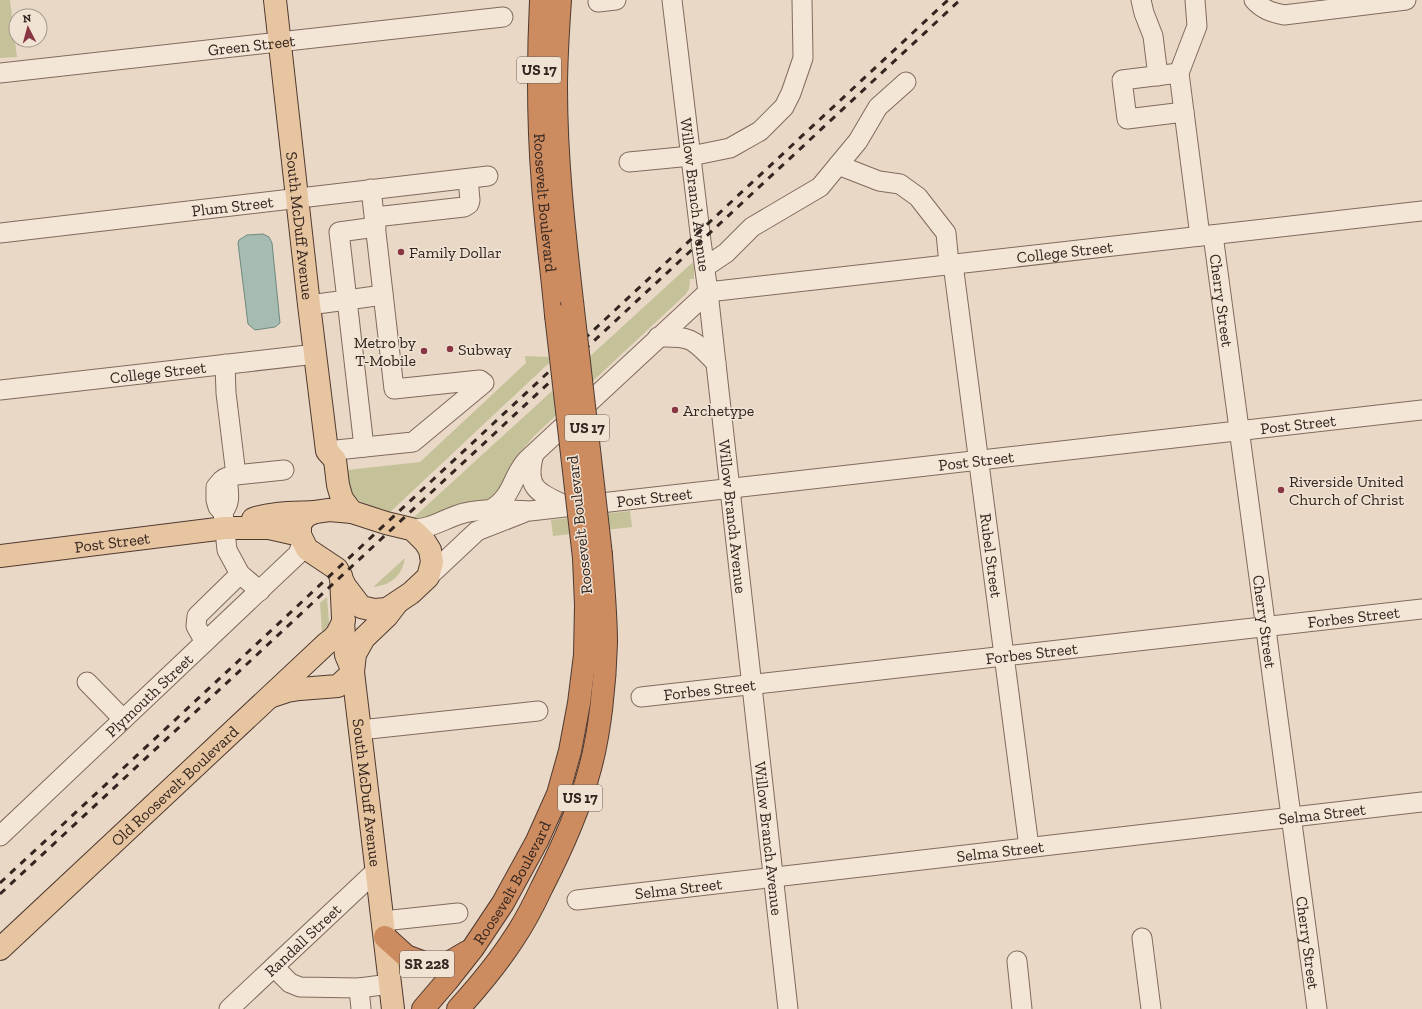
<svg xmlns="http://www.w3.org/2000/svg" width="1422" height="1009" font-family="'Zilla Slab',serif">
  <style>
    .green { fill: #c5c29a }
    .water { fill: #a6bcb2; stroke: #6e897e }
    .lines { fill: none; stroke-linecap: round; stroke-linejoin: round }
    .minor-casing { stroke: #816a5d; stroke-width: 21 }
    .major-casing { stroke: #4f3a31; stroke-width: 24 }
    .highway-casing { stroke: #4f3a31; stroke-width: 24 }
    .minor { stroke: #f4e6d7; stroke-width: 19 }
    .major { stroke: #e7c5a1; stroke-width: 22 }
    .highway { stroke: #cd8b60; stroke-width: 22 }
    .rail { stroke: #33251f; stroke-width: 3; stroke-dasharray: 7 7; stroke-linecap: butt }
    .highway-bridge-casing { stroke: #4f3a31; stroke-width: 24; stroke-linecap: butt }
    .highway-bridge { stroke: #cd8b60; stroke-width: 22 }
    .poi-dot { fill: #883544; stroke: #f0e3d4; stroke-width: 1.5 }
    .labels { text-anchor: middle; stroke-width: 3; stroke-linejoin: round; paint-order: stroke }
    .shield { fill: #f0e3d4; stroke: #6c5e55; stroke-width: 1 }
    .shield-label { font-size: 15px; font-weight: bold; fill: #33251f }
    .street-label { font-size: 16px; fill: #33251f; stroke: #f0e3d4 }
    .poi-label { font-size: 16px; fill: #33251f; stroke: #f0e3d4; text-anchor: start }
  </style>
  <rect width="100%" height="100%" fill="#e8d8c5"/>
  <g class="green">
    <polygon points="0,0 10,0 17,57 0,58"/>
    <polygon points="693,262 694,267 694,279 690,279 689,289 686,294 534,436 515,459 502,488 491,498 486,500 457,505 427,517 412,519"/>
    <polygon points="525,356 549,357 549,363 388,514 367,506 351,495 347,470 420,462 526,363"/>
    <polygon points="630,511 632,527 553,536 551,520"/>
    <path d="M405,558C402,576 391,585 373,587Z"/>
    <polygon points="327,597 329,622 328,627 314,642 313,641 322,632 320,603"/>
  </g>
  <polygon class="water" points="263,234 269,237 272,243 280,323 275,327 255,330 248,324 238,243 239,240 247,235"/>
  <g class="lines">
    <g class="minor-casing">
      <g id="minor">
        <path id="s1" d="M672,0L701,241L708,292L788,1009"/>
        <polyline points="1141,0 1144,13 1153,36 1158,76"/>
        <path d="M1254,0C1263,10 1271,12 1284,15L1406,0"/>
        <polyline points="598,2 616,0"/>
        <path id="s2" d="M0,73L503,17"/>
        <polyline points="1179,73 1122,80 1127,119 1184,112 1200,236"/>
        <polyline points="1184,112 1179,73 1197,26 1195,0"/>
        <polyline points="629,162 691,156 730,148 760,131 784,107 791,93 803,58 802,0"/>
        <polyline points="838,165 879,181 900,184 918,197 946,233 949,264"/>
        <polyline points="375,217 464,207 469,204 470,200 468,179"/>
        <path id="s3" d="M0,233L488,176"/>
        <path id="s4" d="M1213,235L1317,1009"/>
        <path id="s5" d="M953,264C978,458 1005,652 1029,847"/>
        <polyline points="705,267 726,253 752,227 820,187 858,141 878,107 906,82"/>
        <path id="s6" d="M708,292L1422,211"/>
        <polyline points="309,305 347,300 339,232 376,227"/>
        <path d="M658,337C692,336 693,339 716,363"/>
        <polyline points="225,364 226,393 236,475"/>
        <path id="s7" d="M0,390L316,354"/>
        <polyline points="364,447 347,300 383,295"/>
        <polyline points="327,451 413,442 484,383 480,380 394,389 371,189"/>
        <path d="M534,454C524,489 539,493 567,506"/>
        <polyline points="225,478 236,475 284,470"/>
        <path d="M490,510C514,496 511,477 527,460L708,292"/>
        <path d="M223,512C230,503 229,497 228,486L222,480L216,487V500L218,507L223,512L227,550L240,574L260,591"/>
        <path id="s8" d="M411,529C430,530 445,518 464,513C486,508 508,510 530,511L1422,410"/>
        <polyline points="428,577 477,531 523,513"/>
        <polyline points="205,642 196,626 197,616 240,574"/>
        <polyline points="87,682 123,719"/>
        <path id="s9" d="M641,697L1422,609"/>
        <polyline points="360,730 538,711"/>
        <path id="s10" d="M0,836L298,554L301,546L302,538"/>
        <path id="s11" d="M577,900L1422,802"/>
        <polyline points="383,921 458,913"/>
        <polyline points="1142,938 1151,1009"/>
        <polyline points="1017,961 1022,1009"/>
        <polyline points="274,967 290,983 300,987 359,988 390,984"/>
        <polyline points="359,988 361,1009"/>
        <path id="s12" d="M229,1009L377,870"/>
      </g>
    </g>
    <g class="major-casing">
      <g id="major">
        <path id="s13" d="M275,0L309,305L327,451L335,460L338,485L342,499L352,512"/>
        <polygon points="329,510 352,512 386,523 411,529 416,533 425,542 430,550 432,562 428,577 411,593 387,609 374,610 361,607 345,586 337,569 307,549 300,535 300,524 306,516 315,512"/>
        <path d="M253,519C272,512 295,513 315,512"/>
        <path id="s14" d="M0,556L225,528H269L300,535"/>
        <path id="s15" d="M341,576L344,639L346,655L353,672L393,1009"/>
        <polyline points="353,672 355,654 364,638 387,616 397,603"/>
        <polyline points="272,696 287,691 300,689 338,686 353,672"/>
        <path id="s16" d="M0,949L327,643C337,637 339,630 344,620"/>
      </g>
    </g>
    <g class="highway-casing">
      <g id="highway">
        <path id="s17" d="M541,0C538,62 538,123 543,185C546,228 552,271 556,315"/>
        <path d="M560,0C558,29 556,59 556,88C556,159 564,231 572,301"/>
        <polyline points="385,937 406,956 430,965 445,965 467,952"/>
        <path id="s18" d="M423,1009L447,981L473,948L503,903L537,841L558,794L570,751L579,703L585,655L586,605L584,558"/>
        <path d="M458,1009C478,987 498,963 514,938C525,922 534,904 542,887C560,852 579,810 589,772C600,734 605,682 606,643C606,614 603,584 601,555"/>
      </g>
    </g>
    <use href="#minor" class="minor"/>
    <use href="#major" class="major"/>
    <use href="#highway" class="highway"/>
    <g class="rail">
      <polyline points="0,883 948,0"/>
      <polyline points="0,894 960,0"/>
    </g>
    <g class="highway-bridge-casing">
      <g id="highway-bridge">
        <polyline points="572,301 601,555"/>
        <polyline points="556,315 584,558"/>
      </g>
    </g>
    <use href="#highway-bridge" class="highway-bridge"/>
  </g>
  <g class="poi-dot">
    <circle cx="401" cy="252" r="4"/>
    <circle cx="450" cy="349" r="4"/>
    <circle cx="424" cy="351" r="4"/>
    <circle cx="675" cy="410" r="4"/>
    <circle cx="1281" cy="490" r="4"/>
  </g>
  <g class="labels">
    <g class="shield">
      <rect x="517" y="57" width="44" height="26" rx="3"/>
      <rect x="565" y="415" width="44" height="26" rx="3"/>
      <rect x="558" y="785" width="44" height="26" rx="3"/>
      <rect x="400" y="951" width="54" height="26" rx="3"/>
    </g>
    <g class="shield-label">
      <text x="539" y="75">US 17</text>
      <text x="587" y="433">US 17</text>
      <text x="580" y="803">US 17</text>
      <text x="427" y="969">SR 228</text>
    </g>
    <g class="street-label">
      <text dy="6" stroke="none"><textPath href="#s2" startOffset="253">Green Street</textPath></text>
      <text dy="6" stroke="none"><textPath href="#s1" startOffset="196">Willow Branch Avenue</textPath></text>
      <text dy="6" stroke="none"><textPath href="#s17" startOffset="203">Roosevelt Boulevard</textPath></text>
      <text dy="6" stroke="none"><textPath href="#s3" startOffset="234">Plum Street</textPath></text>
      <text dy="6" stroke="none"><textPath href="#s13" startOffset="227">South McDuff Avenue</textPath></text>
      <text dy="6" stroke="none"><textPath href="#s6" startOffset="359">College Street</textPath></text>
      <text dy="6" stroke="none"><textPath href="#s4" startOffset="66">Cherry Street</textPath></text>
      <text dy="6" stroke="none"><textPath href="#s7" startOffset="159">College Street</textPath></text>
      <text dy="6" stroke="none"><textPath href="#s8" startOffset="895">Post Street</textPath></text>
      <text dy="6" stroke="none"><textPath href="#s8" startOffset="571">Post Street</textPath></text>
      <text dy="6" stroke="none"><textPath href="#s8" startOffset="247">Post Street</textPath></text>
      <text dy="6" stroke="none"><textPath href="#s1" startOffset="520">Willow Branch Avenue</textPath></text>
      <text transform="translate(579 525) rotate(-96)" y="6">Roosevelt Boulevard</text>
      <text dy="6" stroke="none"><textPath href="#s14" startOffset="113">Post Street</textPath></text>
      <text dy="6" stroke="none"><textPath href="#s5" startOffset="294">Rubel Street</textPath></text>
      <text dy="6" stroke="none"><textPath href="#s9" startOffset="717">Forbes Street</textPath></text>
      <text dy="6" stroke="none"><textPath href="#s4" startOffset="390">Cherry Street</textPath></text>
      <text dy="6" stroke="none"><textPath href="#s9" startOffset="393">Forbes Street</textPath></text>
      <text dy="6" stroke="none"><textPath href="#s9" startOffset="69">Forbes Street</textPath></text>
      <text dy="6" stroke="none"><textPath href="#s10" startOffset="205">Plymouth Street</textPath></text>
      <text dy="6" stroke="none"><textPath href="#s16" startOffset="239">Old Roosevelt Boulevard</textPath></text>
      <text dy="6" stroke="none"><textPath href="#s15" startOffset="219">South McDuff Avenue</textPath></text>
      <text dy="6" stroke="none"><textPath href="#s11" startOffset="750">Selma Street</textPath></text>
      <text dy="6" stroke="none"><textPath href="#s1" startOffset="844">Willow Branch Avenue</textPath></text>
      <text dy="6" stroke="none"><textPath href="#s11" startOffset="426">Selma Street</textPath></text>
      <text dy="6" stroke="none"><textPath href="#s18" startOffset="155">Roosevelt Boulevard</textPath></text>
      <text dy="6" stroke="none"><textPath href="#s11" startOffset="102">Selma Street</textPath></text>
      <text dy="6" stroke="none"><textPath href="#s12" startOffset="101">Randall Street</textPath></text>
      <text dy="6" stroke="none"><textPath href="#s4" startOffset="714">Cherry Street</textPath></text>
    </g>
    <g class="poi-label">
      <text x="409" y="258">Family Dollar</text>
      <text x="416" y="348" text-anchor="end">Metro by<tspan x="416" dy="18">T-Mobile</tspan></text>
      <text x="458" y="355">Subway</text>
      <text x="683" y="416">Archetype</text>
      <text x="1289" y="487">Riverside United<tspan x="1289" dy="18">Church of Christ</tspan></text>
    </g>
  </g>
  <g transform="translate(28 28) rotate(354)"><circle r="19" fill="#f0e3d4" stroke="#a4978c"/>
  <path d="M0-3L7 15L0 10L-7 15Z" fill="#883544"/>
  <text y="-6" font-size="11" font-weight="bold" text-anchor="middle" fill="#33251f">N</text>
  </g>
</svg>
